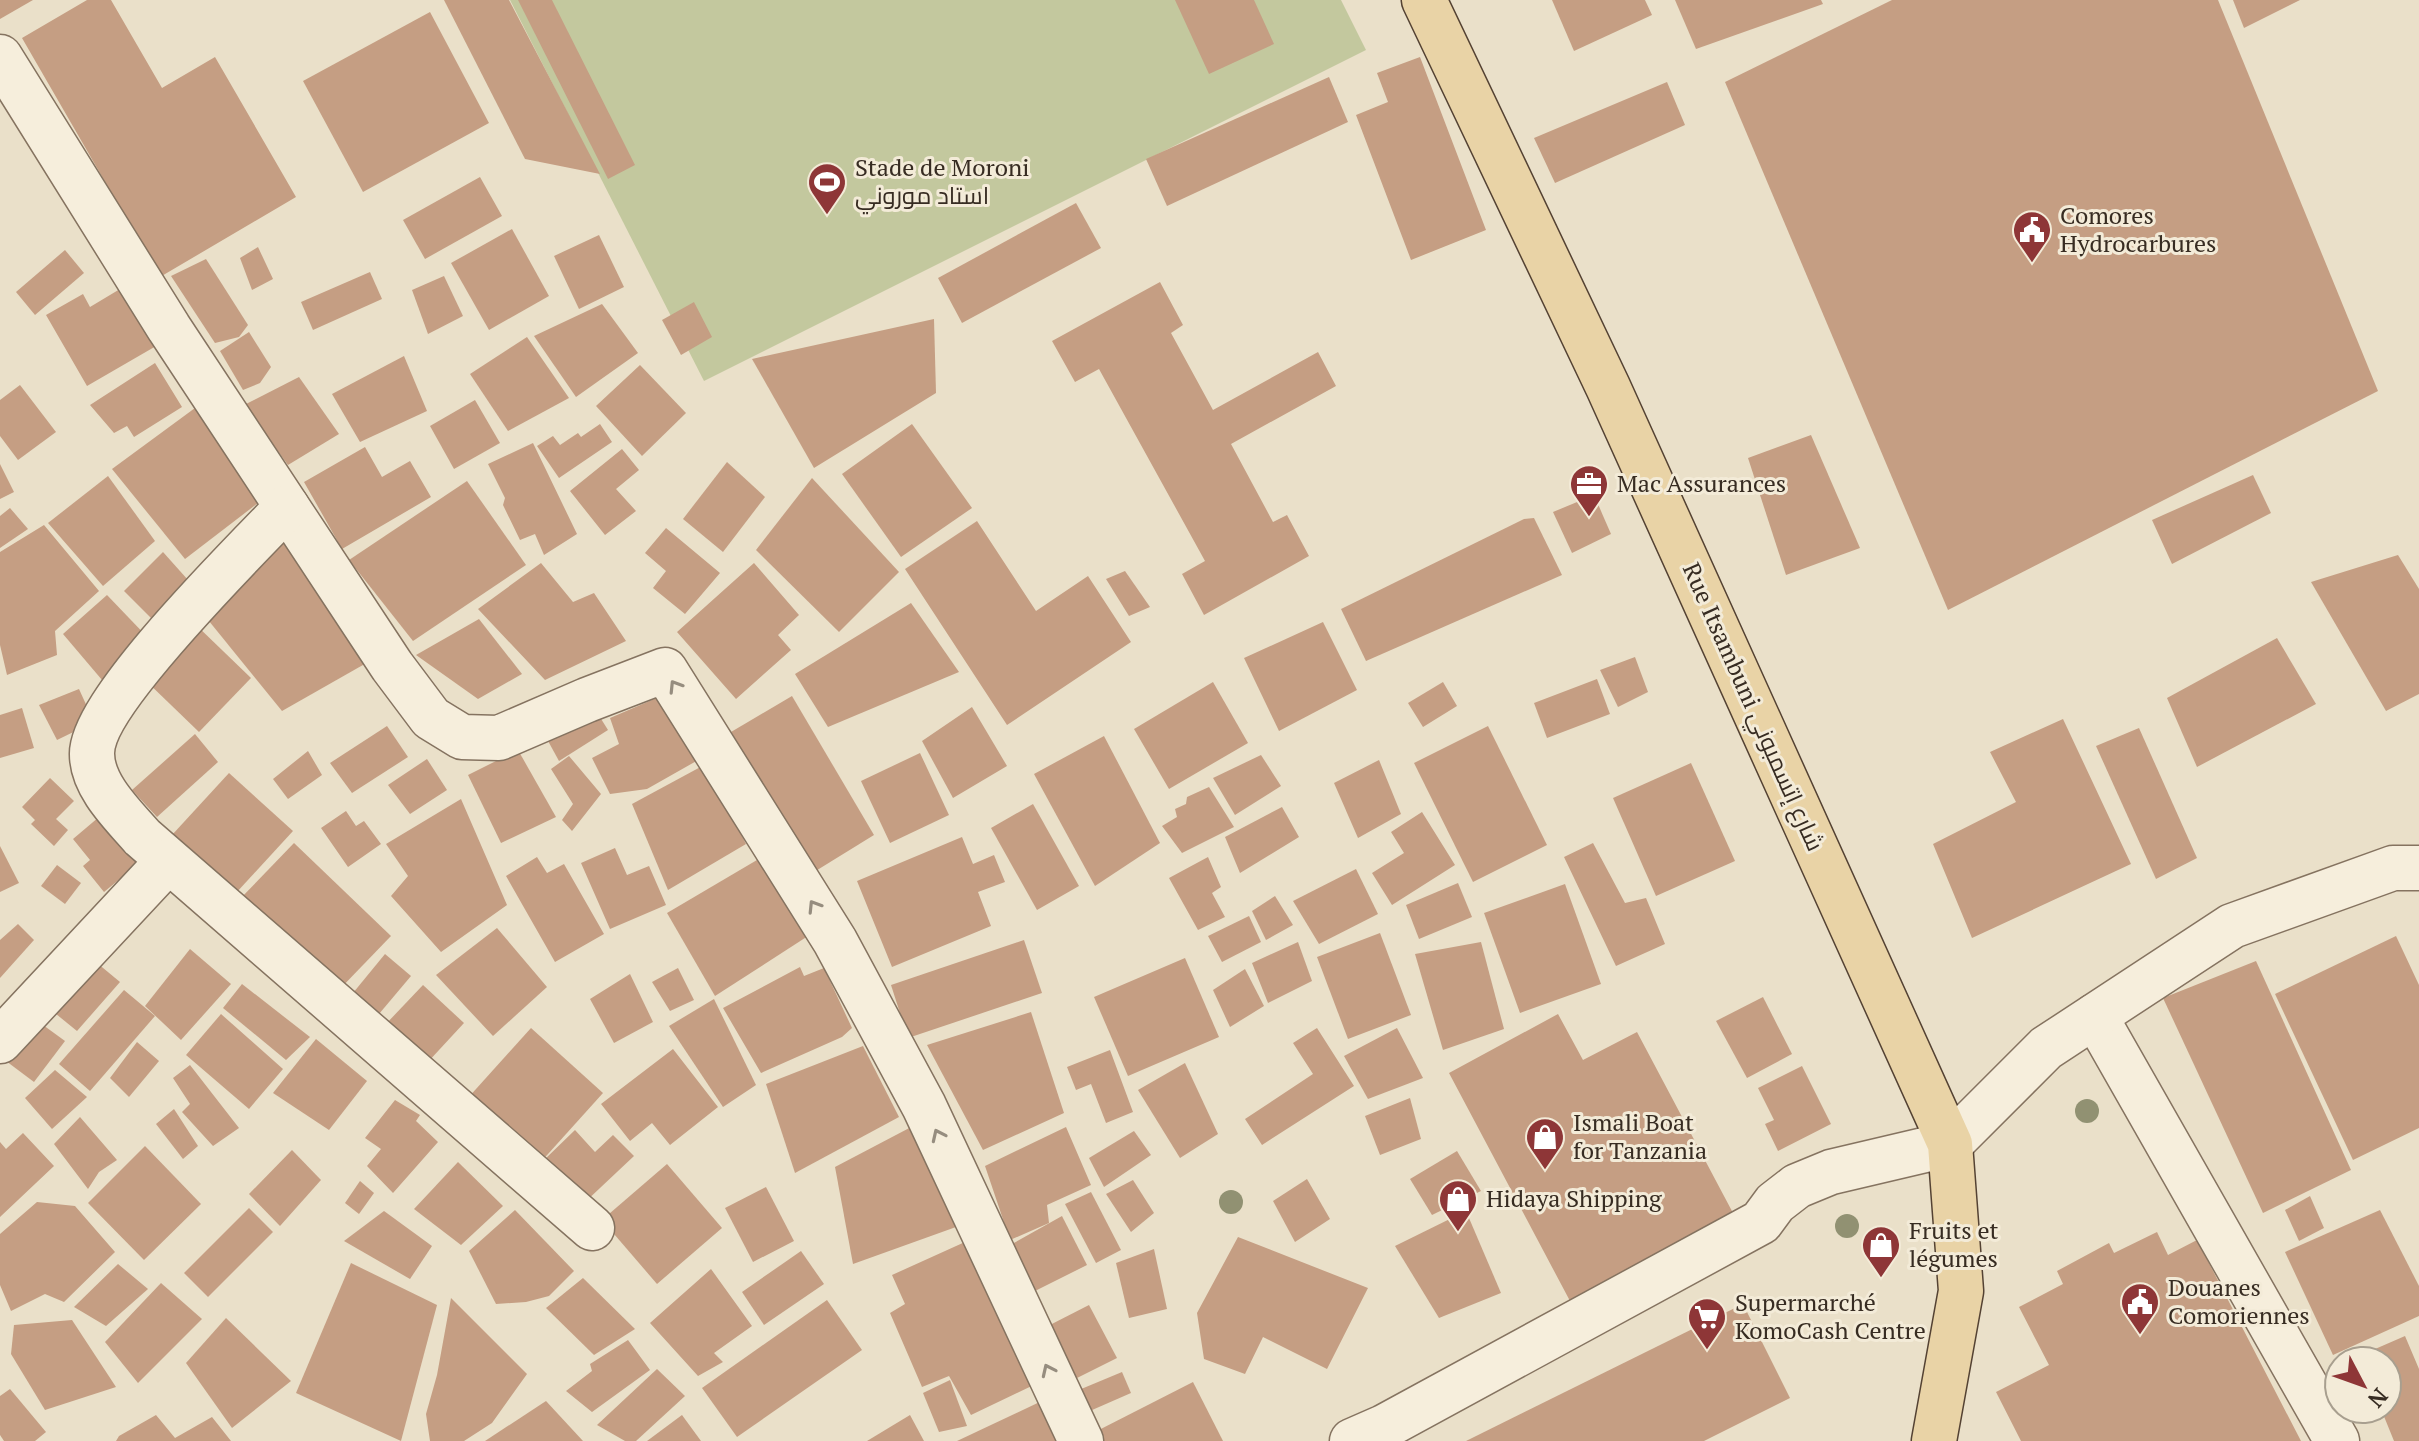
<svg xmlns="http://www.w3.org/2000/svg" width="2419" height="1441" font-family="'PT Serif',Cairo,serif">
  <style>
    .green { fill: #c3c89e }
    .building { fill: #c59e83 }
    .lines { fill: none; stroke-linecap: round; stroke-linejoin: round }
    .minor-casing { stroke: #857360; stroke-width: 47 }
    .major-casing { stroke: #544233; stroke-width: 47 }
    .minor { stroke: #f6eedc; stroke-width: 44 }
    .major { stroke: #e9d3a6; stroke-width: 44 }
    .tree { fill: #919172 }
    .oneway { stroke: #968d7f }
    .labels { text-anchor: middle; stroke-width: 6; stroke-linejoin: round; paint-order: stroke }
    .poi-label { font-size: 24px; fill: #372c22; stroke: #f3ebd8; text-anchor: start }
    .street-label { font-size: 24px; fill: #372c22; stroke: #f3ebd8 }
  </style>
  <rect width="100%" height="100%" fill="#eae0c9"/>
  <polygon class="green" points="510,0 1341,0 1366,50 704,381"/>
  <g class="building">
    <polygon points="0,0 33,0 0,19"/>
    <polygon points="87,0 111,0 162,88 215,57 296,197 160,277 22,38"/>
    <polygon points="444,0 509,0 600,174 525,159"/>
    <polygon points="518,0 552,0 635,165 608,179"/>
    <polygon points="1175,0 1254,0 1274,44 1209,74"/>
    <polygon points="1552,0 1645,0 1652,15 1574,51"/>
    <polygon points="1675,0 1821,0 1823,4 1696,49"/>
    <polygon points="1892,0 2218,0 2378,391 1948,610 1725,82"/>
    <polygon points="2233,0 2300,0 2244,28"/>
    <polygon points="430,12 489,123 363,192 303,81"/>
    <polygon points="1420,57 1486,230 1411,260 1356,115 1388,102 1377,73"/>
    <polygon points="1329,77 1348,122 1167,206 1146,159"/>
    <polygon points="1667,82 1685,125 1555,183 1534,138"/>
    <polygon points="480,177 502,216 425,259 403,220"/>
    <polygon points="1076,203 1101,248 962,323 938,278"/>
    <polygon points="512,229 549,296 489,330 451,263"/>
    <polygon points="599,235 624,287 579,309 554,256"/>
    <polygon points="258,247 273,279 252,290 240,258"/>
    <polygon points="65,250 84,273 35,315 16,292"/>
    <polygon points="206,259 248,325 239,337 215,343 171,276"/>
    <polygon points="370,272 382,299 313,330 301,302"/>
    <polygon points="444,276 463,316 428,334 412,290"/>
    <polygon points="1160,282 1183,325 1171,333 1213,410 1318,352 1336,386 1231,444 1273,522 1287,515 1309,556 1204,615 1182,574 1205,561 1099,369 1075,382 1052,341"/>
    <polygon points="130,283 163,342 87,386 46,315 83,294 90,307"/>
    <polygon points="694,302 712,337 681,355 662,320"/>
    <polygon points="602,304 638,353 576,397 534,336"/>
    <polygon points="934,319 936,393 814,468 752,359"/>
    <polygon points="249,332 271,367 260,383 243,390 220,351"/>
    <polygon points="527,337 569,398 508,431 470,374"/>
    <polygon points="404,356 427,411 360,442 332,394"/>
    <polygon points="155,363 182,407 134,437 127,426 114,433 90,405"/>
    <polygon points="640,365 686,413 642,456 596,406"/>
    <polygon points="299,377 339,434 288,465 244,405"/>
    <polygon points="20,385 56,432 18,460 0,436 0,400"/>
    <polygon points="475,400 500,443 454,469 430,426"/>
    <polygon points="195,408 258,503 185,559 112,469"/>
    <polygon points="600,424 612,442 559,478 537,446 553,436 560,445 578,433 581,437"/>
    <polygon points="912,424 972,508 901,557 842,474"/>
    <polygon points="1811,435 1860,548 1786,575 1748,458"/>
    <polygon points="533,443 577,534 544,555 535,534 520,540 503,505 505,498 488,464"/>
    <polygon points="365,447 382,477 410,461 431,497 342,549 304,482"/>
    <polygon points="622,449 639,470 616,489 636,511 605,535 570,491"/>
    <polygon points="727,462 765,497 723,552 683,519"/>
    <polygon points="0,464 14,492 0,499"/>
    <polygon points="2253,475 2271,513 2172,564 2152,520"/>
    <polygon points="108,476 155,541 103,586 48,523"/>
    <polygon points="812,478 899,572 839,632 756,550"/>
    <polygon points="467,481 526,565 413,641 349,560"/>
    <polygon points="1594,495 1611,534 1572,553 1553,512"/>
    <polygon points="10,508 28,529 0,548 0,516"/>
    <polygon points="1534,518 1562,575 1366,661 1341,609 1524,519"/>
    <polygon points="977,521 1036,611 1088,576 1131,642 1007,725 905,569"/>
    <polygon points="44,525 99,591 55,631 57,655 7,675 0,645 0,552"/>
    <polygon points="666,528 720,573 685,614 653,588 666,571 645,553"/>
    <polygon points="294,534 377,657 282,711 200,610"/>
    <polygon points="163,552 188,580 152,619 124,591"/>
    <polygon points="2398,555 2419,589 2419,694 2386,711 2311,582"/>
    <polygon points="541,563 573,602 594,593 626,641 545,680 478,609"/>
    <polygon points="754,563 799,615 778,635 791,650 736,699 677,632"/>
    <polygon points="1125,571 1150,607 1129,616 1106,579"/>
    <polygon points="107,595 152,642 108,687 63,634"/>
    <polygon points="911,603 959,672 828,727 795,674"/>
    <polygon points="479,619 522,674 478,699 416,655"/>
    <polygon points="1323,622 1357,690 1279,731 1244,658"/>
    <polygon points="194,623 251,678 199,732 142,677"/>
    <polygon points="2277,638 2316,704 2197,767 2167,698"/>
    <polygon points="1635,657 1648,692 1618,707 1600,670"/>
    <polygon points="1597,679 1610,714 1547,738 1534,703"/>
    <polygon points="1213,682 1248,743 1169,789 1134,729"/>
    <polygon points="1443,682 1457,706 1423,727 1408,703"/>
    <polygon points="79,689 94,722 57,740 39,705"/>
    <polygon points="666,694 707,755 647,789 610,794 592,758 619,744 610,718"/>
    <polygon points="792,696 874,835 814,872 731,732"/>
    <polygon points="593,706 608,730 559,761 542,730"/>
    <polygon points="972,707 1007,766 953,798 922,741"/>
    <polygon points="22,708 34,748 0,758 0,715"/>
    <polygon points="2063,719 2131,864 1972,938 1933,844 2016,802 1990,752"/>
    <polygon points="387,726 408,757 352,793 330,763"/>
    <polygon points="1488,726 1547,845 1473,882 1414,763"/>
    <polygon points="2139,728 2197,858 2156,879 2096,746"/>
    <polygon points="195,734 218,762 157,817 132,790"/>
    <polygon points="1104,736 1160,843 1095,886 1034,774"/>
    <polygon points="518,750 556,817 501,843 468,775"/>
    <polygon points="308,751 322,775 288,799 273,779"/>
    <polygon points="920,753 949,815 890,843 861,781"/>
    <polygon points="1261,755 1281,786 1235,815 1213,778"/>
    <polygon points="569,756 601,794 572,831 562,820 573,804 551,769"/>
    <polygon points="427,759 447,790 410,814 388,785"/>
    <polygon points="1379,760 1401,814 1358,838 1334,783"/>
    <polygon points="1691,763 1735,861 1656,896 1613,798"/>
    <polygon points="706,764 746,844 668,890 632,804"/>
    <polygon points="229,773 293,831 236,893 172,835"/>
    <polygon points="50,778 74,801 56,819 68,830 54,846 31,824 35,820 22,807"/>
    <polygon points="1209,787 1234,827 1182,853 1162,826 1177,817 1175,809 1186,804 1187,797"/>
    <polygon points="461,799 507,905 441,952 391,896 408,876 386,844"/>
    <polygon points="1033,804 1079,886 1037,910 991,828"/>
    <polygon points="1282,807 1299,837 1240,873 1225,837"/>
    <polygon points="346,811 356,826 364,821 381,844 348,867 321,828"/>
    <polygon points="1422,812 1455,865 1392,905 1372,873 1404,853 1391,832"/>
    <polygon points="99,817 138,864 104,892 83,866 90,860 73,839"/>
    <polygon points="962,837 973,864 994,855 1005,882 978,892 991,926 892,967 857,881"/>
    <polygon points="294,843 391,936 336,993 239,900"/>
    <polygon points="1593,843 1625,903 1646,898 1665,944 1616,966 1564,857"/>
    <polygon points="0,846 19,883 0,892"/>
    <polygon points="615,848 627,875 649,866 666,905 610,929 581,863"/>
    <polygon points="537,857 547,873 564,864 604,934 555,962 506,876"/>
    <polygon points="1208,857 1221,887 1212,893 1225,917 1198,930 1169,878"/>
    <polygon points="757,860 808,936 715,996 667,913"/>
    <polygon points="57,865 81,883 65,904 41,886"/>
    <polygon points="1356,869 1378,914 1319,944 1293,901"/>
    <polygon points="1458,883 1472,917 1419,939 1406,905"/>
    <polygon points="1565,884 1601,984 1520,1013 1484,913"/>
    <polygon points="1275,896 1293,925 1266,940 1252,911"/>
    <polygon points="1249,916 1261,942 1222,962 1208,936"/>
    <polygon points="18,924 34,940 0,978 0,940"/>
    <polygon points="497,928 547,987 493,1036 436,975"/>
    <polygon points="1380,933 1411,1015 1348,1039 1317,957"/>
    <polygon points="2396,936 2419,985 2419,1128 2353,1160 2275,994"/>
    <polygon points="1024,940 1042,993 908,1038 891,985"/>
    <polygon points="1298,942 1312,981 1268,1003 1252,963"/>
    <polygon points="1481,942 1504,1029 1443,1050 1415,954"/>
    <polygon points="190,949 231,984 181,1040 145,1006"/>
    <polygon points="385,954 411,976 379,1014 353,993"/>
    <polygon points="91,958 120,982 77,1031 45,1005"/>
    <polygon points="1185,958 1219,1037 1128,1076 1094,997"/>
    <polygon points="2256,961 2351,1170 2263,1213 2163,998"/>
    <polygon points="800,967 804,976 824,968 852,1028 842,1037 761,1073 723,1008"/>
    <polygon points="678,968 694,1000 670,1011 652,982"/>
    <polygon points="1245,969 1264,1006 1230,1027 1213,990"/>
    <polygon points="630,974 653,1022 614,1043 590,999"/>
    <polygon points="242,984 310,1037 286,1060 223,1008"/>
    <polygon points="423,985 464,1023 427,1063 385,1025"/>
    <polygon points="124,990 155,1016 90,1091 59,1064"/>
    <polygon points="1763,997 1792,1054 1747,1078 1716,1021"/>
    <polygon points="714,999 756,1085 723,1107 669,1026"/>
    <polygon points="1031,1012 1064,1113 983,1150 927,1045"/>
    <polygon points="221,1014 283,1069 249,1109 186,1055"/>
    <polygon points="1558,1014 1583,1060 1637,1032 1733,1213 1570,1301 1449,1073"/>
    <polygon points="32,1017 65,1041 34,1082 2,1058"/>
    <polygon points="531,1028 603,1093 539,1164 467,1099"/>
    <polygon points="1317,1028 1354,1086 1262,1145 1245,1119 1313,1074 1293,1043"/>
    <polygon points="1397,1028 1423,1078 1368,1099 1344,1056"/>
    <polygon points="316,1039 367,1081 329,1130 273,1093"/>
    <polygon points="137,1042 159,1061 129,1097 110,1078"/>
    <polygon points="863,1046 899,1117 795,1173 766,1084"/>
    <polygon points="673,1049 718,1107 670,1145 652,1123 630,1141 601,1104"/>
    <polygon points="1110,1050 1133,1112 1106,1123 1091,1084 1076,1090 1067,1067"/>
    <polygon points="1185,1063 1218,1134 1180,1158 1138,1090"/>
    <polygon points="190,1065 239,1128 213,1146 182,1112 190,1104 173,1078"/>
    <polygon points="1802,1066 1831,1124 1778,1151 1765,1124 1774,1120 1758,1088"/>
    <polygon points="55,1070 87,1097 52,1129 25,1098"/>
    <polygon points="1410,1098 1421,1139 1380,1155 1365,1116"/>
    <polygon points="395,1100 420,1115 416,1121 438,1142 393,1193 367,1166 381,1149 365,1138"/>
    <polygon points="174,1109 198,1146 183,1159 156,1124"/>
    <polygon points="80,1117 117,1160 99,1172 88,1189 54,1144"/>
    <polygon points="915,1125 951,1197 956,1227 853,1264 835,1167"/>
    <polygon points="1066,1127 1091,1185 1047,1205 1049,1223 1010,1240 985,1166"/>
    <polygon points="575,1130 595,1152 613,1135 634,1156 583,1204 543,1161"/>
    <polygon points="1134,1131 1151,1155 1104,1187 1089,1158"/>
    <polygon points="23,1133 54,1166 0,1217 0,1142 6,1149"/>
    <polygon points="145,1146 201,1204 144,1260 88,1203"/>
    <polygon points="292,1150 321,1180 280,1226 249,1194"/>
    <polygon points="1457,1151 1481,1191 1432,1215 1410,1179"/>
    <polygon points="458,1162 503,1206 461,1245 414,1209"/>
    <polygon points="667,1164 722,1228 657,1284 602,1220"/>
    <polygon points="1307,1179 1330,1219 1295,1242 1273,1201"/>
    <polygon points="1133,1180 1154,1213 1131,1232 1106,1194"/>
    <polygon points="360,1181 374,1193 359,1214 345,1203"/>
    <polygon points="766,1187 794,1241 753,1262 725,1208"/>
    <polygon points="1091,1192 1121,1250 1096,1263 1065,1204"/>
    <polygon points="2310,1196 2324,1228 2299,1241 2285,1210"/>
    <polygon points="37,1202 75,1206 115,1252 64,1302 45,1294 11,1311 0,1285 0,1234"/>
    <polygon points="249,1208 273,1232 208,1297 184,1273"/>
    <polygon points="515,1210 574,1271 549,1296 526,1302 496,1304 469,1251"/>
    <polygon points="2380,1210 2419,1286 2419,1316 2333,1355 2285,1252"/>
    <polygon points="384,1211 432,1246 410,1279 344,1241"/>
    <polygon points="1466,1211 1501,1293 1439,1318 1395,1246"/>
    <polygon points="1062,1216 1087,1265 1029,1294 1012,1244"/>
    <polygon points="2157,1232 2168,1255 2197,1240 2301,1441 2021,1441 1996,1392 2049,1365 2019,1307 2063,1284 2057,1271 2109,1243 2114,1253"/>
    <polygon points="976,1237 1040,1382 971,1415 949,1376 922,1387 890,1313 905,1304 892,1275"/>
    <polygon points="1238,1237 1368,1288 1327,1369 1263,1337 1245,1374 1204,1359 1197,1313"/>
    <polygon points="1154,1249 1167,1309 1129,1318 1116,1263"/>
    <polygon points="801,1251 824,1284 764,1325 742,1292"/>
    <polygon points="351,1263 437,1305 401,1441 296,1393"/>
    <polygon points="118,1264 148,1289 106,1326 74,1307"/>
    <polygon points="711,1269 752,1326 714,1353 723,1362 698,1376 650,1323"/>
    <polygon points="583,1278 635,1329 594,1355 546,1308"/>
    <polygon points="161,1283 202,1319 138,1383 105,1342"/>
    <polygon points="451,1298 527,1374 492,1423 464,1441 430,1441 426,1414 437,1375"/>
    <polygon points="827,1300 862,1350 737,1437 702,1388"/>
    <polygon points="1743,1304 1790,1398 1704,1441 1466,1441"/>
    <polygon points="1089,1305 1117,1358 1071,1381 1044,1328"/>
    <polygon points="226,1318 291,1381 232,1428 186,1363"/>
    <polygon points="72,1320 116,1387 45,1410 11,1354 14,1325"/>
    <polygon points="2405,1336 2419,1369 2419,1441 2394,1441 2381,1409 2387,1409 2387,1361 2361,1361 2359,1356"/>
    <polygon points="628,1340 650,1370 592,1412 566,1391 592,1371 590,1364"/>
    <polygon points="657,1369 685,1396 636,1441 625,1441 597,1425"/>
    <polygon points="1122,1372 1131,1393 1083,1414 1074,1392"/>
    <polygon points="950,1380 967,1426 939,1432 923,1393"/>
    <polygon points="1193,1382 1223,1441 1095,1441 1091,1434"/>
    <polygon points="10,1389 46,1432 35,1441 4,1441 0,1435 0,1396"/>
    <polygon points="1046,1399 1064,1441 957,1441"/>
    <polygon points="546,1401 583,1441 485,1441"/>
    <polygon points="156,1415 175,1438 212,1417 231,1441 116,1441 119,1436"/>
    <polygon points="682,1415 701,1441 647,1441"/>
    <polygon points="910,1415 924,1441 867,1441"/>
  </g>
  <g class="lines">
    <g class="minor-casing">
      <g id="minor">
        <polyline points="0,57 169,328 392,666 431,718 462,737 499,738 587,700 665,670 835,941 924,1106 1081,1441"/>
        <path d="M287,507C247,549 91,702 92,754C92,786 123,815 142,837L592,1228"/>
        <polyline points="2095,1016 2337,1441"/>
        <polyline points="0,1041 168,861"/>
        <polyline points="1352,1441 1384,1427 1761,1222 1775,1203 1797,1186 1831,1172 1950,1144 2046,1048 2232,926 2393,868 2419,868"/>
      </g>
    </g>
    <g class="major-casing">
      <polyline id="major" points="1424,0 1608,387 1950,1144 1961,1291 1934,1441"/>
    </g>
    <use href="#minor" class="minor"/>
    <use href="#major" class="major"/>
  </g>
  <g class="tree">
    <circle cx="2087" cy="1111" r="12"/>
    <circle cx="1231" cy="1202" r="12"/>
    <circle cx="1847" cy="1226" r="12"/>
  </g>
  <defs><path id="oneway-chevron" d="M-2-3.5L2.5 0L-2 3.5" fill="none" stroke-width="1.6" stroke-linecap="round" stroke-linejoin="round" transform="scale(2)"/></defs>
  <g class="oneway">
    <use href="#oneway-chevron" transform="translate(675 686) rotate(-122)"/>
    <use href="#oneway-chevron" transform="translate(814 906) rotate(-122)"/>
    <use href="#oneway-chevron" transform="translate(938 1135) rotate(-115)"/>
    <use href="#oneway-chevron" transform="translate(1048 1370) rotate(-115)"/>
  </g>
  <defs>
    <g id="stadium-pin" transform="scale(2)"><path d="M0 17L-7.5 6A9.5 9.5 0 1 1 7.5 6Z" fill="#8e3637" stroke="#f3ebd8"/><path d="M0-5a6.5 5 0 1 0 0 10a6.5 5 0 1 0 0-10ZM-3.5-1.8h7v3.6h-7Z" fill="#fff"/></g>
    <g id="civic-pin" transform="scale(2)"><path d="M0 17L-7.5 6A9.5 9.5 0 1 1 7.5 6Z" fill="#8e3637" stroke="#f3ebd8"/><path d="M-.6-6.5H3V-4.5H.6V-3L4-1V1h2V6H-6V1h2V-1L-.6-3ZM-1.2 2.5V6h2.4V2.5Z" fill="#fff"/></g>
    <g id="office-pin" transform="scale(2)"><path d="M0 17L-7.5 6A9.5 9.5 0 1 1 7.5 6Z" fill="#8e3637" stroke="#f3ebd8"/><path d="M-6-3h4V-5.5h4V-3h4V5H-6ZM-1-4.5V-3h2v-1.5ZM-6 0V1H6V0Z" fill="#fff"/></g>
    <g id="shop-pin" transform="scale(2)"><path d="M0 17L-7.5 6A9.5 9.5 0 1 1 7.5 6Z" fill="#8e3637" stroke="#f3ebd8"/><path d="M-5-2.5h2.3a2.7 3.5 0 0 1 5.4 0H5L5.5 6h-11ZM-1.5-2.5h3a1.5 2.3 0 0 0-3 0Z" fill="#fff"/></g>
    <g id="supermarket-pin" transform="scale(2)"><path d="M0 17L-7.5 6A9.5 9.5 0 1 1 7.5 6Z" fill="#8e3637" stroke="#f3ebd8"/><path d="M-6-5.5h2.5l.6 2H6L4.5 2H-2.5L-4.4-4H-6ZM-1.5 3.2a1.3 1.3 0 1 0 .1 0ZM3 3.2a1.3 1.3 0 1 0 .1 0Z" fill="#fff"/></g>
  </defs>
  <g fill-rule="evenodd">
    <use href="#stadium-pin" x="827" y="182"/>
    <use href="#civic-pin" x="2032" y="230"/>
    <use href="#office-pin" x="1589" y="484"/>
    <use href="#shop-pin" x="1545" y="1137"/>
    <use href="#shop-pin" x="1458" y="1199"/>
    <use href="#shop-pin" x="1881" y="1245"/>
    <use href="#civic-pin" x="2140" y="1302"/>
    <use href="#supermarket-pin" x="1707" y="1317"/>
  </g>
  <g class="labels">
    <g class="poi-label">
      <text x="855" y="176">Stade de Moroni<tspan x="855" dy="28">استاد موروني</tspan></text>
      <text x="2060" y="224">Comores<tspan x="2060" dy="28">Hydrocarbures</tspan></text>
      <text x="1617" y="492">Mac Assurances</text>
      <text x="1573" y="1131">Ismali Boat<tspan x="1573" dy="28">for Tanzania</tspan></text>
      <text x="1486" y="1207">Hidaya Shipping</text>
      <text x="1909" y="1239">Fruits et<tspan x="1909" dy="28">légumes</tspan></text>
      <text x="2168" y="1296">Douanes<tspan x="2168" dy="28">Comoriennes</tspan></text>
      <text x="1735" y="1311">Supermarché<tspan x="1735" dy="28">KomoCash Centre</tspan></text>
    </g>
    <g class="street-label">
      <text transform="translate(1753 707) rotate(66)" y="8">Rue Itsambuni شارع إتسمبوني</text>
    </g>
  </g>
  <g transform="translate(2363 1385) rotate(131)"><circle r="38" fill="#f3ebd8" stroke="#a89f8f" stroke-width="2"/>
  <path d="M0-6L14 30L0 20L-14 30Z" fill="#8e3637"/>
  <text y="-12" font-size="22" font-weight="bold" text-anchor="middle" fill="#372c22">N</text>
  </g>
</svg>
